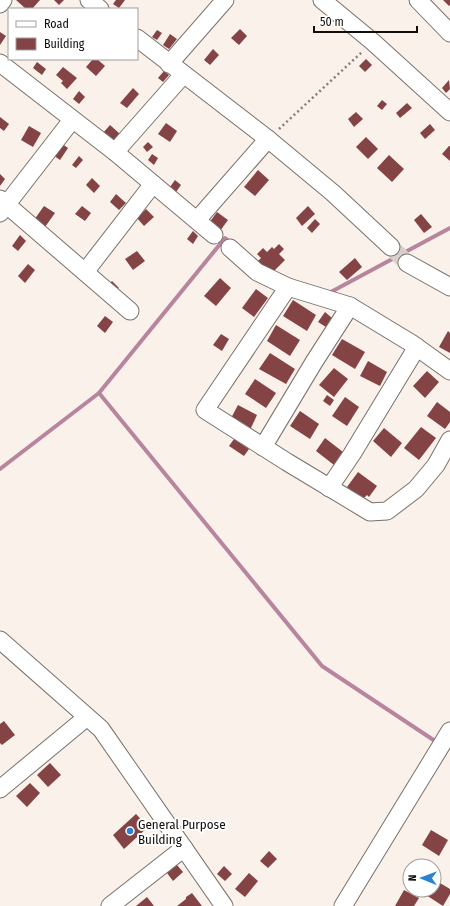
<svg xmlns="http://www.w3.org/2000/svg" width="450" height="906" font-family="'Fira Sans Condensed',sans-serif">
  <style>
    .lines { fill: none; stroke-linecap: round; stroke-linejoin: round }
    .stream { stroke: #b7869e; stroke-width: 4 }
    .building { fill: #844344 }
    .minor-tunnel { stroke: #d8cfca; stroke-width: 17; stroke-dasharray: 17 8; stroke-linecap: butt }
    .minor-casing { stroke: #79716c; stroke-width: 19 }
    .path { stroke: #847e7a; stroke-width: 2.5; stroke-dasharray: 2 3; stroke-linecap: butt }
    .minor { stroke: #fff; stroke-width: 17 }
    .poi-dot { fill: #2c82d0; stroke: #fff; stroke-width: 1.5 }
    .labels { text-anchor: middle; stroke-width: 4; stroke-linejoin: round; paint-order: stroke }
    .poi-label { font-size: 13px; fill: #110e0c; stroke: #fff; text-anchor: start }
  </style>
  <rect width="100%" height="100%" fill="#fbf1eb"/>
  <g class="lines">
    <g class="stream">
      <polyline points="327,292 329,293 450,228"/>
      <polyline points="99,393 225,238 230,242"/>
      <polyline points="0,469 99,393 322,666 438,743"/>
    </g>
  </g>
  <g class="building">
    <polygon points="16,0 40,0 32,9 26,9"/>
    <polygon points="54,0 64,0 59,5"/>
    <polygon points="116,0 125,0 119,8 113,4"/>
    <polygon points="443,0 450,0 450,5 449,6"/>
    <polygon points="240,29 247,36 239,45 231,38"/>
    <polygon points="157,30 162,33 157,40 152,37"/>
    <polygon points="0,32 6,36 0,45"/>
    <polygon points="170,34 177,39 169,49 163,45"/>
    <polygon points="213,49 219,55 210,65 204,60"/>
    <polygon points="93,59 97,59 105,66 96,76 86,67"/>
    <polygon points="366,59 372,65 365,72 359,66"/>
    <polygon points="37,62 46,69 42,75 33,68"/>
    <polygon points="63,67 77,78 67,89 61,83 63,81 56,75"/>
    <polygon points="164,71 169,75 163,82 158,78"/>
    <polygon points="449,80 450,89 446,93 442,88"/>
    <polygon points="133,88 139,94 127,108 120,103"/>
    <polygon points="79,91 85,97 79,104 73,99"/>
    <polygon points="382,100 387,104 382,110 377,106"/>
    <polygon points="407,103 412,108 400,118 396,113"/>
    <polygon points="356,112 363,119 354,127 348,119"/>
    <polygon points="0,117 9,124 4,131 0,128"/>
    <polygon points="166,123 177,131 170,142 158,134"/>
    <polygon points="430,124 435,130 425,139 420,133"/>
    <polygon points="110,125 120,134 113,142 103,133"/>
    <polygon points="29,126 41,133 33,147 21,140"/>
    <polygon points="366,137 378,149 368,159 356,147"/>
    <polygon points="148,142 153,147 147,152 143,147"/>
    <polygon points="61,143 68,148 60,160 53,155"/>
    <polygon points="449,146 450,146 450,161 442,154"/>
    <polygon points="152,154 158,158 154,165 148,160"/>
    <polygon points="389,155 404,169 392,182 377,168"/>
    <polygon points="79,156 83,160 76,168 72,165"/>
    <polygon points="258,170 269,180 255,196 244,187"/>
    <polygon points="0,174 5,179 0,186"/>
    <polygon points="92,178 100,186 94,193 86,185"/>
    <polygon points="175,180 181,185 176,192 170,187"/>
    <polygon points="116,194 126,203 119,210 110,202"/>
    <polygon points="44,206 55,213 45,227 34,220"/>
    <polygon points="82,206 91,213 85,221 75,214"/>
    <polygon points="308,206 315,214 302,226 296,218"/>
    <polygon points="146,209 154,217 144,226 137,218"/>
    <polygon points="217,212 228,220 220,231 209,223"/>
    <polygon points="421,214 432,227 424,233 414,220"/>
    <polygon points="315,219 320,224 312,233 307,228"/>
    <polygon points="193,231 198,236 193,244 187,239"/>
    <polygon points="20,235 26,241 18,251 12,246"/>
    <polygon points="279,244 284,249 279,254 285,260 271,274 258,261 261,258 257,254 263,248 267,252 272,247 274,249"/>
    <polygon points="137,251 145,261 133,270 125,259"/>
    <polygon points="355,258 362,267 347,280 339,272"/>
    <polygon points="28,264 35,270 25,283 18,276"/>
    <polygon points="220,278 231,288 216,306 204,296"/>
    <polygon points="112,281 119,288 115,291 109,284"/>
    <polygon points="256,289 268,298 254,317 242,308"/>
    <polygon points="293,300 316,315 307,331 283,316"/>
    <polygon points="325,312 332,318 326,327 318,322"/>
    <polygon points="105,316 113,322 105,333 97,326"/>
    <polygon points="276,325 300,340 290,356 267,341"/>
    <polygon points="448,331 450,333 450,353 439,347"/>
    <polygon points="221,334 229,339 222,351 213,345"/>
    <polygon points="342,339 365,352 355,369 332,355"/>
    <polygon points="270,353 295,369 286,384 259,369"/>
    <polygon points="368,361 387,372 380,386 360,376"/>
    <polygon points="334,368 348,379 334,397 319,385"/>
    <polygon points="427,371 439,382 425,398 413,386"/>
    <polygon points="255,379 276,393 266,408 245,394"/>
    <polygon points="327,395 334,400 330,406 323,401"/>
    <polygon points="345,397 359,407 347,426 332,416"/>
    <polygon points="437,402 450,412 450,422 445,429 427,416"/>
    <polygon points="238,405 257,415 250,430 230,420"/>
    <polygon points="300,411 319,424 310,439 290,426"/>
    <polygon points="421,427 436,438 419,460 404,448"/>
    <polygon points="384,428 402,443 391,457 373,441"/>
    <polygon points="325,438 343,452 334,465 316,451"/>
    <polygon points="234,439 249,449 244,456 229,446"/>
    <polygon points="358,472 377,486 369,497 367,495 363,499 347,487"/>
    <polygon points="4,721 15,735 2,745 0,743 0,724"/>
    <polygon points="50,763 61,775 48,787 37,775"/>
    <polygon points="30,783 40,793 27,807 16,796"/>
    <polygon points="136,814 148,827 124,849 113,835"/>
    <polygon points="431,830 448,840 439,856 422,845"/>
    <polygon points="269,851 277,859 268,868 260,861"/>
    <polygon points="177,865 183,872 173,881 167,873"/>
    <polygon points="224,866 232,874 225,881 217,874"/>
    <polygon points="249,873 258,881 245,897 235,889"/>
    <polygon points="435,880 450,889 450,894 443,906 426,895 429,890 434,890"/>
    <polygon points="404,890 419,898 414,906 395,906"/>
    <polygon points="192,893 202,906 177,906 186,899 186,897"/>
    <polygon points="147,897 154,906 136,906"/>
  </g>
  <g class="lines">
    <polyline class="minor-tunnel" points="391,247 407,263"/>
    <g class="minor-casing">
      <g id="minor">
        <polyline points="89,0 100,9"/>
        <polyline points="322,0 373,42 450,112"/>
        <polyline points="418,0 450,33"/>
        <polyline points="0,4 3,0"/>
        <polyline points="137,38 268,139 333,193 391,247"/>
        <polyline points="0,63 115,152 214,235"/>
        <polyline points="169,64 225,0"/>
        <polyline points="115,152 183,75"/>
        <polyline points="0,199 130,311"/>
        <polyline points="0,213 72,120"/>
        <polyline points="197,220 268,139"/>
        <polyline points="230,248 257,272 288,287 350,306 411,343 450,371"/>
        <polyline points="407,263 450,287"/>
        <polyline points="85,272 153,184"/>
        <polyline points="288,287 205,410 287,462 370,512 387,511 416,489 436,465 450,440"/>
        <polyline points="263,447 314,362 350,306"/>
        <polyline points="329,488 352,454 417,347"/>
        <polyline points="0,640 101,729 224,906"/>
        <polyline points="0,789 87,717"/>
        <polyline points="110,906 184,848"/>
        <polyline points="343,906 450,731"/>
      </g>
    </g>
    <polyline class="path" points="279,129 362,52"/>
    <use href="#minor" class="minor"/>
  </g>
  <circle class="poi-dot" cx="130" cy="831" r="4"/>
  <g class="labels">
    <g class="poi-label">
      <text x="138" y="829">General Purpose<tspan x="138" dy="15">Building</tspan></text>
    </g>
  </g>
  <rect x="8" y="8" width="130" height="52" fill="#ffffff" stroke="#a09f9e"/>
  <rect x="16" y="21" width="20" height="6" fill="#ffffff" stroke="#a09f9e"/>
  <text x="44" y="28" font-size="12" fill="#110e0c">Road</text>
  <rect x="16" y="38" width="20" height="12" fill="#844344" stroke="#a09f9e"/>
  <text x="44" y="48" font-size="12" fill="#110e0c">Building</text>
  <g transform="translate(422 878) rotate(271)"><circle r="19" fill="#ffffff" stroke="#a09f9e"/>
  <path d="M0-3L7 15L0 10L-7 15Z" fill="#2c82d0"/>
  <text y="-6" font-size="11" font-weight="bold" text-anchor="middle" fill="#110e0c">N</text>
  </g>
  <path d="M314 26v6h103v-6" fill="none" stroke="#110e0c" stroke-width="2"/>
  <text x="320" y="26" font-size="12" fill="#110e0c" stroke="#ffffff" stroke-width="3" paint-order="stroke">50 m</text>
</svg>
